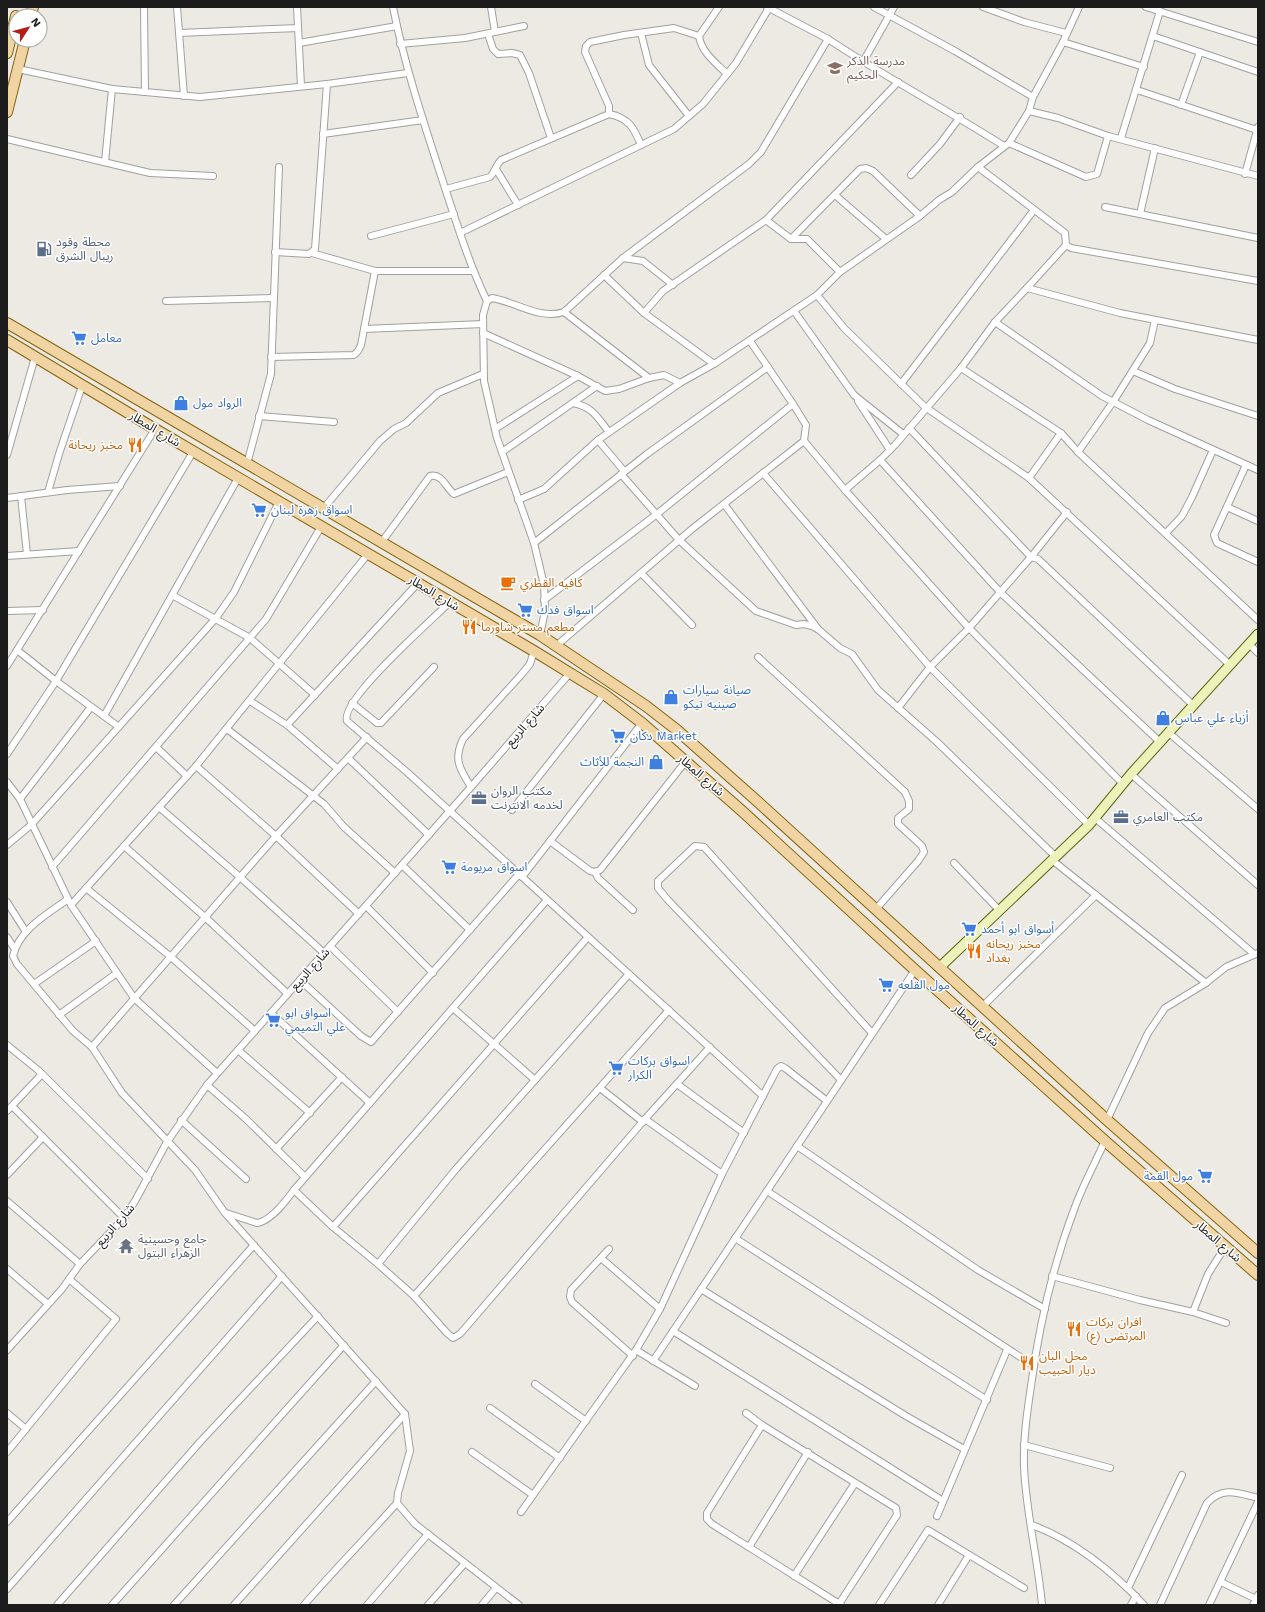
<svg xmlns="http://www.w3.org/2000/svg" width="1265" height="1612" font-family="'Work Sans','Noto Sans Arabic',sans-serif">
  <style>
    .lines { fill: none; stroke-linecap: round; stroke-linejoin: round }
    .street-casing { stroke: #a0a0a0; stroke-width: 8 }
    .secondary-casing { stroke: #596710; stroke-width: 11 }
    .primary-casing { stroke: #85640f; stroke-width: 12 }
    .street { stroke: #fff; stroke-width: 6 }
    .secondary { stroke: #edf2bb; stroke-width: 9 }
    .primary { stroke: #f1d4a3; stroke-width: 10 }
    .labels { text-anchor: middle; stroke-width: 3; stroke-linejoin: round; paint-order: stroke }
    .education-label { font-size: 12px; fill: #785e54; stroke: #fff; text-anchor: start }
    .service-label { font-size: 12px; fill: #4e5e75; stroke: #fff; text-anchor: start }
    .shop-label { font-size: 12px; fill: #366cbe; stroke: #fff; text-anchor: start }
    .street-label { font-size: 12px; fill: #1c1c1c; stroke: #fff }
    .food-label { font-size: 12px; fill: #c56008; stroke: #fff; text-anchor: start }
    .worship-label { font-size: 12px; fill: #5b616d; stroke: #fff; text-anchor: start }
  </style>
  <rect width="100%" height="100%" fill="#edeae3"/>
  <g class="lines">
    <g class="street-casing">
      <g id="street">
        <polyline points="144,7 145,92"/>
        <polyline points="177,7 184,96"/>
        <polyline points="297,7 301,86"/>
        <path d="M393,7C405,68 425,126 444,185C457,224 469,264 487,301"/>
        <polyline points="491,7 495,32"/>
        <path d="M719,7L699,36C701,52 716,63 727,74"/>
        <polyline points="874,7 955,51 1033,97"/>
        <polyline points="983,7 1024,22 1066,33"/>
        <polyline points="1146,7 1258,42"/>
        <polyline points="179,33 298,28"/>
        <polyline points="641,33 649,65 689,116"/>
        <polyline points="488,34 493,49 498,54 512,53 520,55 529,73 551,138"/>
        <polyline points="1153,36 1258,72"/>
        <path d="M828,39C885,77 946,109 1004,146"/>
        <polyline points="1063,42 1144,67"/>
        <polyline points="299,43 397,26"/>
        <polyline points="400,44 465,38 524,26"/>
        <polyline points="863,62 894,7"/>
        <polyline points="18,69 112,89 200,97 327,84 408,73"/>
        <polyline points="1137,90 1257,130"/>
        <polyline points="1181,105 1200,52"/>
        <polyline points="1029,111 1058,118 1108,136 1258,176"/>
        <path d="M609,114C629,118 634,128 641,145"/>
        <polyline points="323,134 423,120"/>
        <polyline points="1121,138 1160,11"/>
        <polyline points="7,139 150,173 213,176"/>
        <polyline points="1009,143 1086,177 1097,174 1108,136"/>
        <polyline points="105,162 112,89"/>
        <polyline points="978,167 1065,233 1066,245"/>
        <polyline points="496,169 518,205"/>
        <polyline points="1245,174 1258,127"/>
        <polyline points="911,175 940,144 960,117"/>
        <path d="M446,189L490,177C495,172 496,165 501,160L609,114V106L585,52L586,46L590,42L624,35L674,28L699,36"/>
        <polyline points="835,195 886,239"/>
        <polyline points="1105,207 1258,238"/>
        <polyline points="1140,214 1155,148"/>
        <polyline points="766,220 791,239 807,239 840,272"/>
        <polyline points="460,233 674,129 703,104 736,63 769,8"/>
        <polyline points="371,236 454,214"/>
        <polyline points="791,239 860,169 866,168 873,171 920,216"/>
        <polyline points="275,252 309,254 315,249 327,84"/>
        <polyline points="312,253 375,271 473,271"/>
        <polyline points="623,258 643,261 673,285"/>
        <polyline points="604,275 644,313 714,364 817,295 840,272 920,216 939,200 952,192 978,167 1009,143 1029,111 1033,97 1063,42 1079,7"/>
        <polyline points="1027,288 1066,245 1071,248 1258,281"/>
        <polyline points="817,295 844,328 925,407 1029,478 1230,665"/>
        <polyline points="166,301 274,298"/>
        <polyline points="794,311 854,395 903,434"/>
        <polyline points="564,312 649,378"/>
        <polyline points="644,313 663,291 766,220 898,82"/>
        <polyline points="995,322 1102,396 1148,420 1258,470"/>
        <polyline points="364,329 483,324"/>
        <polyline points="483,333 578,376 605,391 619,389 649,378 664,375 680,383"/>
        <polyline points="271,357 354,355 358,351 361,345 375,271"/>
        <polyline points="961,368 1061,433 1078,452 1258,620"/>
        <polyline points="1133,371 1175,389 1258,416"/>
        <polyline points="901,384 1034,210"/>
        <polyline points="858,401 890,450"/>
        <path d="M573,403C593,407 597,417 609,432"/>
        <polyline points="259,416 334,422"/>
        <polyline points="909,428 1031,557 1038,559 1194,706"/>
        <polyline points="495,429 578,376"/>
        <polyline points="598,440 624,471"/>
        <polyline points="804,441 845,490 969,628 1123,784"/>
        <polyline points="502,452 597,386"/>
        <polyline points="1078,452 1113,402 1150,343 1155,320"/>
        <polyline points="7,455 35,357"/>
        <polyline points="880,460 1000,592 1161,743"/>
        <polyline points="247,464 271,374 279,167"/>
        <polyline points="1246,465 1214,535 1217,543 1258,562"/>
        <polyline points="763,473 930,667 1089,825"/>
        <polyline points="621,474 679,540 756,611 796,625 804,624 812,626 819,630 840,648 852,654 878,690 937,742 1056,857"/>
        <polyline points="1029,478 1061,433"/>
        <polyline points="845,490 880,460 895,445 961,368 995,322 1027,288 1120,313 1258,340"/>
        <polyline points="48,492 59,454 82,386"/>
        <polyline points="21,496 27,554"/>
        <polyline points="7,498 67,490 120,486"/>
        <polyline points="518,500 544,489 598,440 680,383 714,364"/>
        <polyline points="724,504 818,629"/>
        <polyline points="1227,507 1258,521"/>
        <polyline points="323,509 380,441 394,429 406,423 438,393 483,374"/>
        <polyline points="1166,533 1182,516 1192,497 1213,450"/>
        <path d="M381,543L430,476C442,473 446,488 454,494L508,472"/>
        <polyline points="534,543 647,454 768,367"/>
        <polyline points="7,556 79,551"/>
        <polyline points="641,573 692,625"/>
        <polyline points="172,595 250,638 315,695"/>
        <polyline points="544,600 657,514 793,404"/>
        <path d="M450,602C433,619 339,701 347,721L408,773L763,1096"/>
        <polyline points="7,611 43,610"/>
        <path d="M540,635L545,611L544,585L534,543L497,438L484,381L483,315L487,301L492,298C516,302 540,320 564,312L623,258L749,164L761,152L828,39L767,7"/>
        <polyline points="1249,644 1258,653"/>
        <polyline points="556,646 692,529 804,441 806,425 793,404 750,341"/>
        <polyline points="17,650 56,681 119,727"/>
        <polyline points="758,657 905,792 909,801 909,809 898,818 898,824 922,846 924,852 918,861 876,909"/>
        <polyline points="7,666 155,429"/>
        <polyline points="250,701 287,725 338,769"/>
        <polyline points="352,703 377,723 381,723 434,667"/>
        <polyline points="898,708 930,667 969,628 1031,557 1067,512"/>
        <polyline points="104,716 238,478"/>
        <polyline points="287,725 418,583"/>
        <polyline points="227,729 324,804 344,827 395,873"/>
        <polyline points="1169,733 1258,809"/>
        <polyline points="156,747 187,776"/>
        <polyline points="7,754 56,681 193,452"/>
        <polyline points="348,758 429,835"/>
        <polyline points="196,766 276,836 359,914"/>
        <polyline points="1131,774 1258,885"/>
        <polyline points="7,782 20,799 71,905 134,998 217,1073"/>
        <path d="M471,787C460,769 453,760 463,739L521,675L530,664L534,651"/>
        <polyline points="20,799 91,707"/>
        <polyline points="159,807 241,878 324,953"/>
        <polyline points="512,810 604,694"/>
        <polyline points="1095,818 1254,954"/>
        <polyline points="550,841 590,871 595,872 600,870 686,761"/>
        <polyline points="7,845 31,825 216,618 234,592 279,502"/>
        <polyline points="124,846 206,918 288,994"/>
        <polyline points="1052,860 1206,983"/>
        <polyline points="954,863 999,910"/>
        <polyline points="402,865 470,930"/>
        <polyline points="52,867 266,619 321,527"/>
        <polyline points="595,872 598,878 633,910"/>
        <polyline points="522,877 642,723"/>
        <polyline points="86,888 171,957 255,1031"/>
        <path d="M68,899C48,914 19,929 13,956L17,964L73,1031L92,1047L122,1093L195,1170L225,1213L405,1414L410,1451L398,1493L397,1503L415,1524L519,1605"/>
        <polyline points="7,902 26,932"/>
        <polyline points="71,905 196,766 368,554"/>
        <polyline points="366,906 433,973"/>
        <polyline points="7,937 14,948"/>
        <polyline points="330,946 398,1012"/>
        <polyline points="300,980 361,1036 371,1042 519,874"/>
        <polyline points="34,984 96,941"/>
        <polyline points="983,1006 1096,895"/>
        <polyline points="453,1008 535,1080"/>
        <polyline points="271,1013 370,1103"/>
        <polyline points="59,1015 117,973"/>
        <polyline points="7,1045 38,1070 148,1179"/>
        <polyline points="92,1047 276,836 367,737"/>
        <polyline points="238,1050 310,1113"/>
        <polyline points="841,1080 667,899 658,888 658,881 695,846 704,847 872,1033"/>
        <polyline points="677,1084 744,1133"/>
        <polyline points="207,1085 246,1119 305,1177"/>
        <polyline points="600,1088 643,1122"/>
        <polyline points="12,1106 124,1218"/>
        <polyline points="7,1111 42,1074"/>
        <polyline points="645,1119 722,1174"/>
        <polyline points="181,1120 246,1179"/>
        <polyline points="1107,1120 1148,1033 1165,1008 1206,983 1226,967 1258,953"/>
        <polyline points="797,1146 978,1270 1045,1309"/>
        <polyline points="276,1149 342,1077"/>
        <polyline points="7,1175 43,1137"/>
        <polyline points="294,1190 547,900"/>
        <polyline points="767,1191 1034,1366"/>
        <polyline points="7,1201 80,1264"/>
        <path d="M226,1213L257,1223C271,1221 286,1201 294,1190L333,1227L378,1264L456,1169L629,974"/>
        <polyline points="333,1227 588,937"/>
        <polyline points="735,1238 987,1400"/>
        <polyline points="609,1249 571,1290 570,1297 572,1302 633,1356"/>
        <polyline points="601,1258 660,1309"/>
        <polyline points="378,1264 414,1296 447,1333 453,1338 460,1334 645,1119 710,1047"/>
        <polyline points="7,1269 48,1304"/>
        <polyline points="1052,1276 1140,1300 1193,1312 1226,1323"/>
        <polyline points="701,1289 906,1416 964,1449"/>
        <polyline points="414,1296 669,1010"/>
        <polyline points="1193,1312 1208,1274 1225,1247"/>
        <polyline points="673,1331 943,1501"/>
        <polyline points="7,1350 62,1289 80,1264 124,1218 135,1201 167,1142 207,1085 471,787 570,673"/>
        <polyline points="636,1350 695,1386"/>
        <polyline points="653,1361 915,970"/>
        <polyline points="535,1384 586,1421"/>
        <polyline points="490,1408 560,1458"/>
        <polyline points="7,1413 26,1429"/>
        <polyline points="746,1413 762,1425 896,1508 897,1515 839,1604"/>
        <polyline points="762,1425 707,1513 707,1519 712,1524 841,1605"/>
        <polyline points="1024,1445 1110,1468"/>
        <polyline points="7,1452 116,1319 69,1279"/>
        <polyline points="472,1452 533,1495"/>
        <polyline points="521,1512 636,1350 660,1309 722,1174 777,1069 781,1066 785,1068 827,1101"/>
        <polyline points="937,1516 1007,1350"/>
        <polyline points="7,1522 254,1245"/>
        <path d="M1032,1525C1075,1541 1113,1572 1144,1605"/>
        <polyline points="749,1547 808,1452"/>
        <polyline points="794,1576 855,1483"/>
        <polyline points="1221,1582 1256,1599"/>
        <polyline points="1128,1588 1182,1475"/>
        <polyline points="7,1589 282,1276"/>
        <polyline points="57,1605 200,1442 318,1316"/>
        <polyline points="112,1605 344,1345"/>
        <polyline points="174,1605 376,1381"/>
        <polyline points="234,1605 405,1414"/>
        <path d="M304,1605C334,1570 366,1538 397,1503"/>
        <polyline points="367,1605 428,1534"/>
        <polyline points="428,1605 465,1563"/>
        <polyline points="482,1605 496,1588"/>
        <polyline points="879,1605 928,1530 1024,1588"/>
        <polyline points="938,1605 969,1555"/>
        <path d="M1042,1605C1038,1559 1026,1513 1024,1467C1023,1440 1027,1413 1031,1386C1039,1325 1053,1265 1075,1207C1083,1185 1095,1163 1105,1141"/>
        <polyline points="1131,1605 1136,1596"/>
        <path d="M1160,1605L1207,1503C1223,1486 1238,1493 1258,1498"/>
        <polyline points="1209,1605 1258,1502"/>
        <polyline points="1253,1605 1258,1595"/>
      </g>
    </g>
    <g class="secondary-casing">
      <polyline id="secondary" points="940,967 1089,825 1131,774 1258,634"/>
    </g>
    <g class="primary-casing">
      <g id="primary">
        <polyline points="31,16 33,7"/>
        <polyline points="7,53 16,16"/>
        <polyline points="7,112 25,40"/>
        <polyline points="7,323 540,635 646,706 677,730 757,801 1107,1120 1258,1253"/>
        <polyline points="7,340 155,429 534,651 604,694 642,723 742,811 915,970 1105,1141 1258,1275"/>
      </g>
    </g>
    <use href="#street" class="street"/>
    <use href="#secondary" class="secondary"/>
    <use href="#primary" class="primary"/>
  </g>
  <defs>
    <g id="school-bare" transform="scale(1.2)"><path d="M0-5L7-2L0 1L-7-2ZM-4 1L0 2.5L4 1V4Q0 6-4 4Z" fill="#8d6e63" stroke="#fff" stroke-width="2.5" paint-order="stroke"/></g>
    <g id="fuel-bare" transform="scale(1.2)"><path d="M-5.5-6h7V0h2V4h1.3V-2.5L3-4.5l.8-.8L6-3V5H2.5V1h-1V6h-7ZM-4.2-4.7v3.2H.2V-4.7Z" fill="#5c6f8a" stroke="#fff" stroke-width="2.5" paint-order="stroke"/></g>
    <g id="supermarket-bare" transform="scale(1.2)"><path d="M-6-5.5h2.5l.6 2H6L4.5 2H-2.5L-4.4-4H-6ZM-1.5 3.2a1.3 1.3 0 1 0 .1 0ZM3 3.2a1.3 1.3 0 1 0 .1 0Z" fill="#3f7fe0" stroke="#fff" stroke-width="2.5" paint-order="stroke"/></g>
    <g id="shop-bare" transform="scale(1.2)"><path d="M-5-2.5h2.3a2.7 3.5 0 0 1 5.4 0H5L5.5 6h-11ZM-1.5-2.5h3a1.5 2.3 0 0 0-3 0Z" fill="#3f7fe0" stroke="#fff" stroke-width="2.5" paint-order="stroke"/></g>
    <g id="restaurant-bare" transform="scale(1.2)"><path d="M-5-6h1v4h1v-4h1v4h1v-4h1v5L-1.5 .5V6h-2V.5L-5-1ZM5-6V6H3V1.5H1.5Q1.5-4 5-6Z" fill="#e8710a" stroke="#fff" stroke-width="2.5" paint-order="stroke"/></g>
    <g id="cafe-bare" transform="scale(1.2)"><path d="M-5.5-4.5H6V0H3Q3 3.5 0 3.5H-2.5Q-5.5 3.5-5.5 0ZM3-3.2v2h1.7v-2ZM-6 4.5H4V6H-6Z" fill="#e8710a" stroke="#fff" stroke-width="2.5" paint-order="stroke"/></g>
    <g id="office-bare" transform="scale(1.2)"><path d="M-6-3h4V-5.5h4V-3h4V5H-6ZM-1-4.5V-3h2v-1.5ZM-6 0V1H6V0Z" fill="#5c6f8a" stroke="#fff" stroke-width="2.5" paint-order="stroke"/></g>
    <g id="temple-bare" transform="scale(1.2)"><path d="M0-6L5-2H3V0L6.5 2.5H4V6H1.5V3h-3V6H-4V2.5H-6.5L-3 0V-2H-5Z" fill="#6b7280" stroke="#fff" stroke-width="2.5" paint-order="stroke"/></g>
  </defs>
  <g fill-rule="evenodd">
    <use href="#school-bare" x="835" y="68"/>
    <use href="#fuel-bare" x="44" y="249"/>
    <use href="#supermarket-bare" x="79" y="338"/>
    <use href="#shop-bare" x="181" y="403"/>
    <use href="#restaurant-bare" x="135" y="445"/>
    <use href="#supermarket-bare" x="259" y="510"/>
    <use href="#cafe-bare" x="508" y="583"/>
    <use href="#supermarket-bare" x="525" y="610"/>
    <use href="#restaurant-bare" x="469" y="627"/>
    <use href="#shop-bare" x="671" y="697"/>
    <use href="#shop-bare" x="1163" y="718"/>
    <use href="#supermarket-bare" x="618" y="736"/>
    <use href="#shop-bare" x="656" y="762"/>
    <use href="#office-bare" x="479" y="798"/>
    <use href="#office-bare" x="1121" y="817"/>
    <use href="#supermarket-bare" x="449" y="867"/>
    <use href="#supermarket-bare" x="969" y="929"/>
    <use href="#restaurant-bare" x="974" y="951"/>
    <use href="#supermarket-bare" x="886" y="985"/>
    <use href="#supermarket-bare" x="273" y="1020"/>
    <use href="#supermarket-bare" x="616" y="1068"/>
    <use href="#supermarket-bare" x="1205" y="1176"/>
    <use href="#temple-bare" x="126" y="1246"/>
    <use href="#restaurant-bare" x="1074" y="1329"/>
    <use href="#restaurant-bare" x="1027" y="1363"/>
  </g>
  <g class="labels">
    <g class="education-label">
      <text x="847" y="65">مدرسة الذكر<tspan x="847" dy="14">الحكيم</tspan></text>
    </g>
    <g class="service-label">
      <text x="56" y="246">محطة وقود<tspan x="56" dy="14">ريبال الشرق</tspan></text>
      <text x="491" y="795">مكتب الروان<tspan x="491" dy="14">لخدمه الانترنت</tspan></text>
      <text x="1133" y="821">مكتب العامري</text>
    </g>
    <g class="shop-label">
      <text x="91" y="342">معامل</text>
      <text x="193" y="407">الرواد مول</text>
      <text x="271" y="514">اسواق زهرة لبنان</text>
      <text x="537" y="614">اسواق فدك</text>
      <text x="683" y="694">صيانة سيارات<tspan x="683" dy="14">صينيه تيكو</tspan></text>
      <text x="1175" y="722">أزياء علي عباس</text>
      <text x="630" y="740">دكان Market</text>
      <text x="644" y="766" text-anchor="end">النجمة للأثاث</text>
      <text x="461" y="871">اسواق مريومة</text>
      <text x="981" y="933">أسواق ابو أحمد</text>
      <text x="898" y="989">مول القلعه</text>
      <text x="285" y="1017">اسواق ابو<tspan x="285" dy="14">علي التميمي</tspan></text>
      <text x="628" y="1065">اسواق بركات<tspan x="628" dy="14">الكرار</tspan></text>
      <text x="1193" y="1180" text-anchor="end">مول القمة</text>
    </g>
    <g class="street-label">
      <text transform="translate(155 429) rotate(31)" y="4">شارع المطار</text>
      <text transform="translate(434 593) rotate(31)" y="4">شارع المطار</text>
      <text transform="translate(525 725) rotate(-49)" y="4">شارع الربيع</text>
      <text transform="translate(701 775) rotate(41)" y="4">شارع المطار</text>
      <text transform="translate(310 969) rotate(-48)" y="4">شارع الربيع</text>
      <text transform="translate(976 1025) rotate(42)" y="4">شارع المطار</text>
      <text transform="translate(115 1225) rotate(-49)" y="4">شارع الربيع</text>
      <text transform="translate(1218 1241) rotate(41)" y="4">شارع المطار</text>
    </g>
    <g class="food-label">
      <text x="123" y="449" text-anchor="end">مخبز ريحانة</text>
      <text x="520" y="587">كافيه القطري</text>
      <text x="481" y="631">مطعم مستر شاورما</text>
      <text x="986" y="948">مخبز ريحانه<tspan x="986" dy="14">بغداد</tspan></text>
      <text x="1086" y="1326">افران بركات<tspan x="1086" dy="14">المرتضى (ع)</tspan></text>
      <text x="1039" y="1360">محل البان<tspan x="1039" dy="14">ديار الحبيب</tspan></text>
    </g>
    <g class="worship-label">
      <text x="138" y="1243">جامع وحسينية<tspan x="138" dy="14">الزهراء البتول</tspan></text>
    </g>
  </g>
  <rect width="1265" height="1612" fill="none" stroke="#1c1c1c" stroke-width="16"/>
  <g transform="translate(28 28) rotate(54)"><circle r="19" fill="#ffffff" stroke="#a4a4a4"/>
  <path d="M0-3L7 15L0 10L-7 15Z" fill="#b41d15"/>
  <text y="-6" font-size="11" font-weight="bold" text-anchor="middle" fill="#1c1c1c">N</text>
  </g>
</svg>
